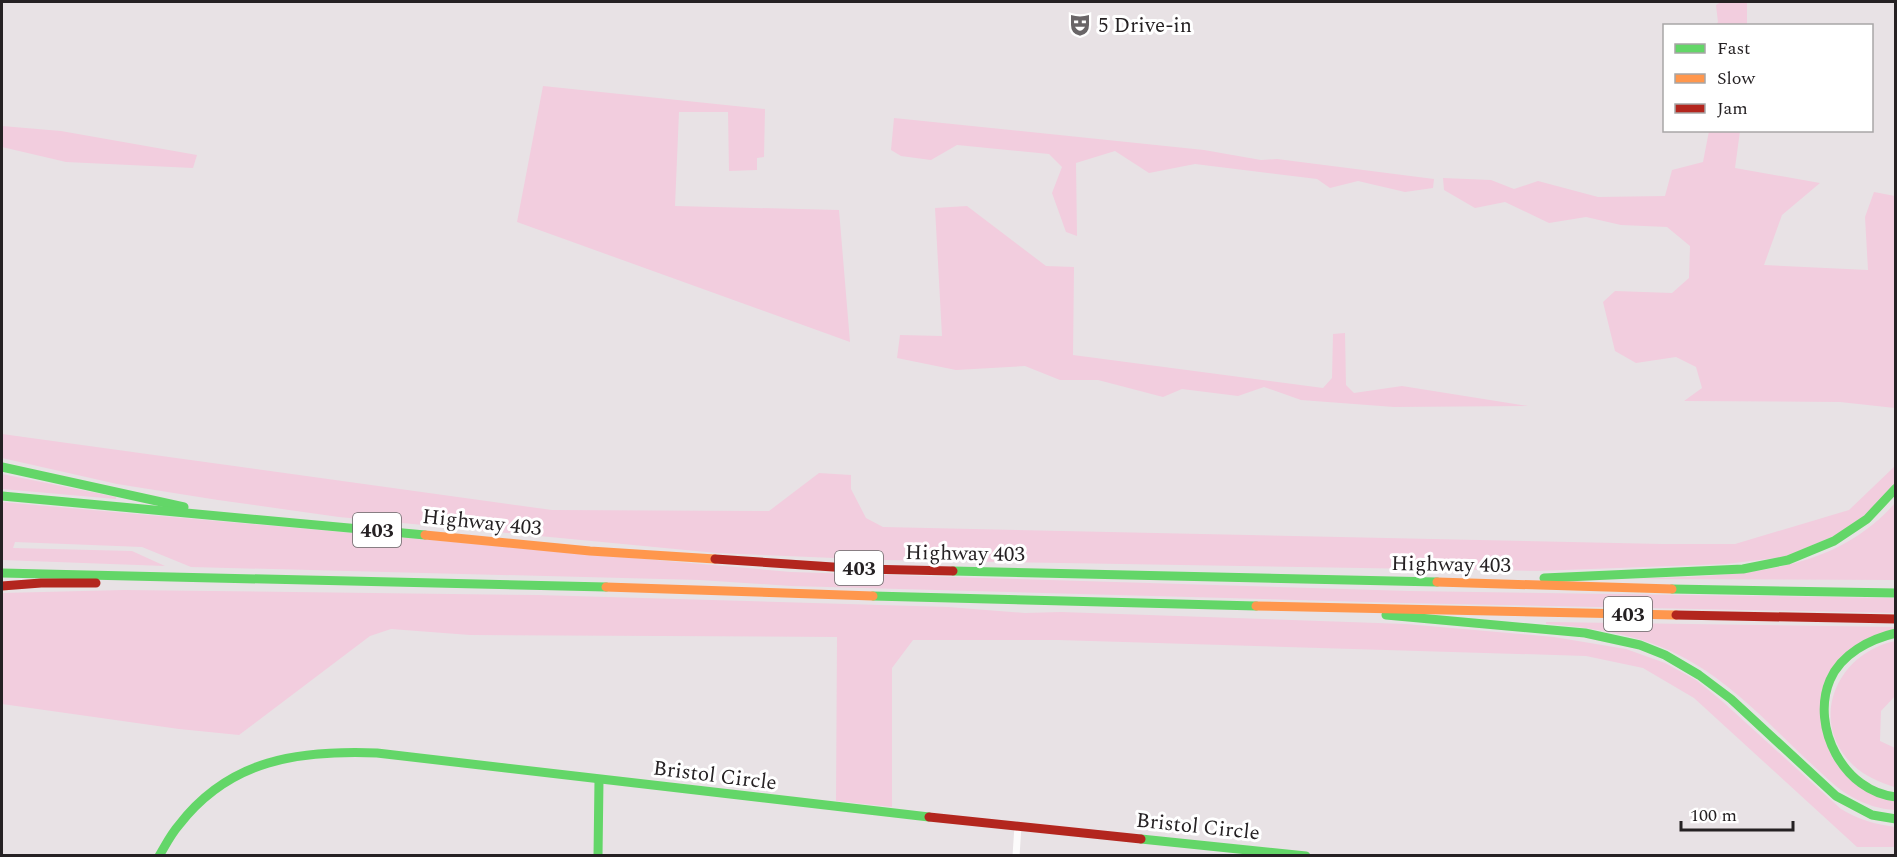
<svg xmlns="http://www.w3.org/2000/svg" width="1897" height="857" font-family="Spectral,serif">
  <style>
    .green { fill: #f2cdde }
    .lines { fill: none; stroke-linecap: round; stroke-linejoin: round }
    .street { stroke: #fcfbfb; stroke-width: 7 }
    .fast { stroke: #63d668; stroke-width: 9 }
    .slow { stroke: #ff974d; stroke-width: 9 }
    .jam { stroke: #b3261e; stroke-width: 9 }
    .labels { text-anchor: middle; stroke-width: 6; stroke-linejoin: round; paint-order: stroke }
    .shield { fill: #fff; stroke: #666465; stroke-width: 1.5 }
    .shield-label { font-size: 20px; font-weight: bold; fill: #252123 }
    .poi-label { font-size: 21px; fill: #252123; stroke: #fff; text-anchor: start }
    .street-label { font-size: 21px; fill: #252123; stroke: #fff }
  </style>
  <rect width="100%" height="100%" fill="#e8e2e5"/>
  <g class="green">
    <polygon points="1721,2 1747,2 1747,25 1716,25 1718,22 1716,5"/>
    <polygon points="543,86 765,109 764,157 757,158 757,170 729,171 728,112 679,112 675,206 839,210 850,342 517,222"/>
    <polygon points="894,118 1204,150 1261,160 1277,159 1434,179 1433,188 1405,192 1358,181 1330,188 1317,179 1195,164 1149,173 1115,151 1076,163 1077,236 1066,232 1052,193 1062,167 1049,154 957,145 931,160 901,156 891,150"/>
    <polygon points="2,126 61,131 197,155 193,168 66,162 2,147"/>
    <polygon points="1709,131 1740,131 1735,168 1820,183 1782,215 1764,265 1868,270 1865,217 1874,192 1895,196 1895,408 1840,402 1684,401 1702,388 1696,367 1676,357 1636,363 1615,351 1603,302 1615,291 1672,293 1689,278 1690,246 1667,227 1621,225 1586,217 1549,223 1505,202 1475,208 1444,190 1443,178 1491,180 1514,189 1538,181 1598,197 1665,196 1672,170 1703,162"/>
    <polygon points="967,206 1046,266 1074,267 1073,355 1323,388 1332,378 1333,334 1345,333 1346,385 1354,393 1402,386 1528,406 1394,407 1301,400 1264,387 1238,396 1182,389 1163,397 1098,380 1060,380 1025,366 956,370 897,358 900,335 942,336 935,208"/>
    <polygon points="2,434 552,510 769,511 819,473 851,475 851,489 866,518 883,527 1662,544 1735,544 1849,510 1895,466 1896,488 1853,528 1784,557 1726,564 1537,571 883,560 717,553 339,517 218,500 117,484 2,458"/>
    <polygon points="2,474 116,497 116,499 2,489"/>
    <polygon points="2,502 791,572 1409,591 1895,598 1896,613 1403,603 791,586 700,580 191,567 142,547 15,542 13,548 132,551 165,566 2,560"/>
    <path d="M1895,503V580L1636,579C1729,574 1828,579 1895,503Z"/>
    <path d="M124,590L538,595L948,607L1025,613L1061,612L1406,624L1554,637L1626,649L1665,663L1696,680L1722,701L1841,809C1859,820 1875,824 1895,827V847H1857L1694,698L1643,668L1586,656L1058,640H913L892,668V807L836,801L837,637L470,635L391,629L370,636L239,735L179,729L2,704V593Z"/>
    <path d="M1546,622L1895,627V632L1877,634L1826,680L1832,758L1895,802V810C1880,809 1866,805 1852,797C1835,788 1821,772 1806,759C1771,726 1737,689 1695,664C1650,636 1598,628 1546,624Z"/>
    <path d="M1895,641V696L1881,711L1880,741L1895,748L1896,786L1894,787C1879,782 1865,776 1853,765C1807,721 1837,653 1895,641Z"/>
  </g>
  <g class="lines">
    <polyline class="street" points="1016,856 1018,826"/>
    <g class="fast">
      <polyline points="2,467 184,507"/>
      <polyline points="2,496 425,535"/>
      <polyline points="953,571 1437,582"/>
      <polyline points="2,573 606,587"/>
      <polyline points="1544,578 1743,569 1788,560 1834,541 1867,519 1896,488"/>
      <polyline points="1672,589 1896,593"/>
      <polyline points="873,596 1256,606"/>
      <polyline points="1386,615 1585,633 1640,645 1665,655 1699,675 1731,699 1836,796 1872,815 1896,819"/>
      <path d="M1896,633C1870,639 1841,654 1830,680C1810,727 1844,792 1896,797"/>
      <polyline points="1141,839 1306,856"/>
      <path d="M159,856C165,846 171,834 179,825C230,759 299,750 377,753L929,817"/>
      <polyline points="598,856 599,780"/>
    </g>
    <g class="slow">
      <polyline points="425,535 590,551 715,559"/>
      <polyline points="1437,582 1672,589"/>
      <polyline points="606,587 873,596"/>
      <polyline points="1256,606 1676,615"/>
    </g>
    <g class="jam">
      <polyline points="715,559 863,569 953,571"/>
      <polyline points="2,586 41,583 96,583"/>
      <polyline points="1676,615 1896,619"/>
      <polyline points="929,817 1141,839"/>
    </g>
  </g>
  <defs>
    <g id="theatre-bare" transform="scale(1.8)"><path d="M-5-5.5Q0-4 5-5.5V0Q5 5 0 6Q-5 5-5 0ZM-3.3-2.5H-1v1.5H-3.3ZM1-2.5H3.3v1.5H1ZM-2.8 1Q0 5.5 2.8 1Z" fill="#696567" stroke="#fff" stroke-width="2.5" paint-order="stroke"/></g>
  </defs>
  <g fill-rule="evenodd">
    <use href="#theatre-bare" x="1080" y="25"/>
  </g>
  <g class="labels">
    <g class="shield">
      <rect x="353" y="513" width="48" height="34" rx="4.5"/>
      <rect x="835" y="551" width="48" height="34" rx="4.5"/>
      <rect x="1604" y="597" width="48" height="34" rx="4.5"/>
    </g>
    <g class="shield-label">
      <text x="377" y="537">403</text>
      <text x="859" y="575">403</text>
      <text x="1628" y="621">403</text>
    </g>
    <g class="poi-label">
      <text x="1098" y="32">5 Drive-in</text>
    </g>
    <g class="street-label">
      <text transform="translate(482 522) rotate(6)" y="7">Highway 403</text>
      <text transform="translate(965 553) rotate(1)" y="7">Highway 403</text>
      <text transform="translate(1451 564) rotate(1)" y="7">Highway 403</text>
      <text transform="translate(715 775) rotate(7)" y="7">Bristol Circle</text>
      <text transform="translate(1198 826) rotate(6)" y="7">Bristol Circle</text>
    </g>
  </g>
  <rect width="1897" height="857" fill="none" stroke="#252123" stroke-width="6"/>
  <rect x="1663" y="24" width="210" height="108" fill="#ffffff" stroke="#a8a6a7" stroke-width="1.5"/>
  <rect x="1675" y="44" width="30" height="9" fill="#63d668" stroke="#a8a6a7" stroke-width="1.5"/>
  <text x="1717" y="54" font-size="18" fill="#252123">Fast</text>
  <rect x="1675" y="74" width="30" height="9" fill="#ff974d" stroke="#a8a6a7" stroke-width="1.5"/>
  <text x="1717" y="84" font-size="18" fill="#252123">Slow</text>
  <rect x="1675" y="104" width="30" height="9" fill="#b3261e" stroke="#a8a6a7" stroke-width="1.5"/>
  <text x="1717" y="114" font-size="18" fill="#252123">Jam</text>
  <path d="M1681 821v9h112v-9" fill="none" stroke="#252123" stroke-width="3"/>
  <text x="1690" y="821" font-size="18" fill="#252123" stroke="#ffffff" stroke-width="4.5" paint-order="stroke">100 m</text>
</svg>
